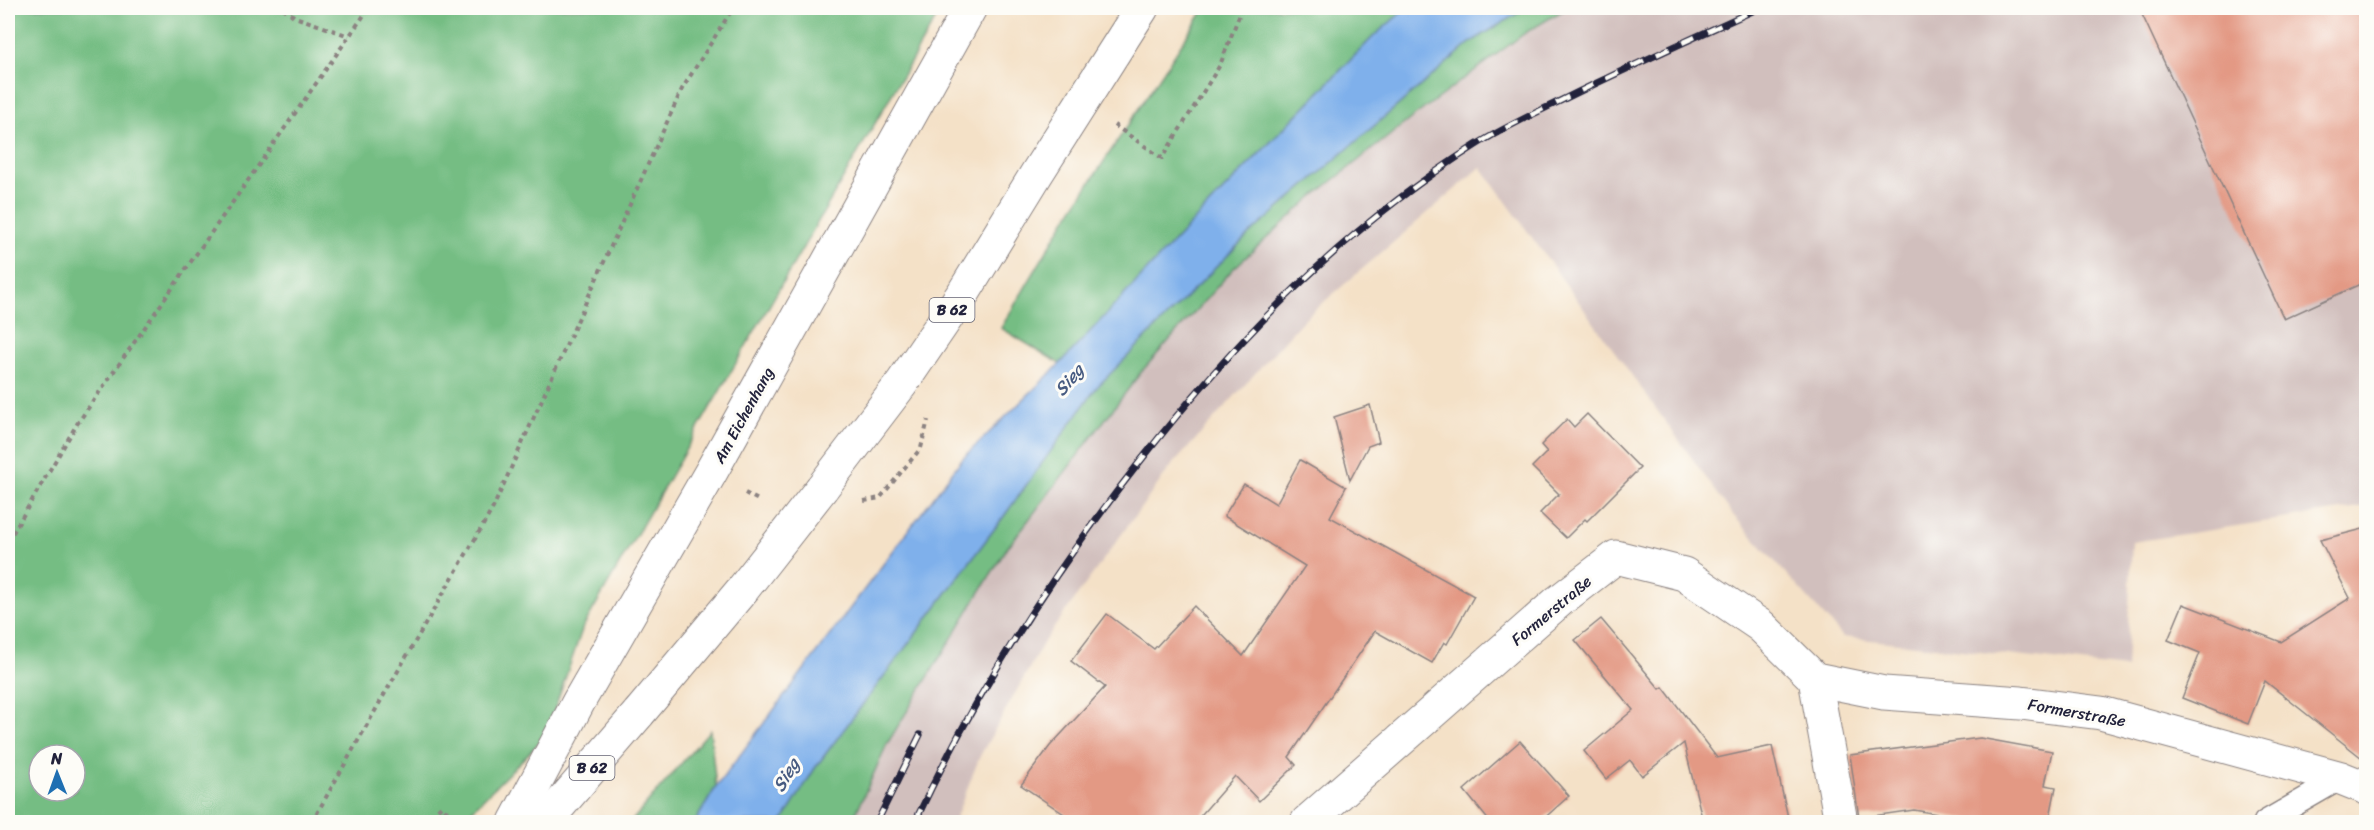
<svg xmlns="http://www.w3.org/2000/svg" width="2374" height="830" font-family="Sriracha,sans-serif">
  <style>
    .industrial { fill: #d1bfbd }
    .forest { fill: #74bd83; stroke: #4b705f; stroke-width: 1.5; fill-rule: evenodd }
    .water { fill: #7fb0eb; stroke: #506993; stroke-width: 1.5 }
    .building { fill: #e39984 }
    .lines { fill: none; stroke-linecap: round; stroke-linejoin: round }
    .lane-casing { stroke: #8b8281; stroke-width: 25 }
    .street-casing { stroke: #8b8281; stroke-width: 35 }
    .primary-casing { stroke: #8b8281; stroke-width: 35 }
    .path { stroke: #8b8281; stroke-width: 4; stroke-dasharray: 4.5 4.5; stroke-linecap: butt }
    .lane { stroke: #fff; stroke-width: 22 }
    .street { stroke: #fff; stroke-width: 33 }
    .primary { stroke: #fff; stroke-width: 33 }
    .rail-casing { stroke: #22223b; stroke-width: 7 }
    .rail { stroke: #fdfcf7; stroke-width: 4.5; stroke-dasharray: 14; stroke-linecap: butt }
    .primary-bridge-casing { stroke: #8b8281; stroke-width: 35; stroke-linecap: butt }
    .primary-bridge { stroke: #fff; stroke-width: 33 }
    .labels { text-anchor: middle; stroke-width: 6; stroke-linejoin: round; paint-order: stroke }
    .shield { fill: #fdfcf7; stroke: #646373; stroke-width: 1.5 }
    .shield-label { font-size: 15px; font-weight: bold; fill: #22223b }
    .street-label { font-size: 16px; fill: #22223b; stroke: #fdfcf7 }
    .water-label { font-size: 18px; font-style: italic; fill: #475b81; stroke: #fdfcf7 }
  </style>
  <rect width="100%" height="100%" fill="#fdfcf7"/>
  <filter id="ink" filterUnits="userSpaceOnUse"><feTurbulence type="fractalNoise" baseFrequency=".0167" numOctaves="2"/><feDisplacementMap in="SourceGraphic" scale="12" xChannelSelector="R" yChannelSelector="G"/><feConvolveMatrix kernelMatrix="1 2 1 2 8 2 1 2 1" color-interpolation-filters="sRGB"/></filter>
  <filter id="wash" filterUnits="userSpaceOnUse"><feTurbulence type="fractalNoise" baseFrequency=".008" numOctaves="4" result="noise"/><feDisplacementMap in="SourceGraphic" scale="24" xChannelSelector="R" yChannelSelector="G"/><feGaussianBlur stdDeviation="1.35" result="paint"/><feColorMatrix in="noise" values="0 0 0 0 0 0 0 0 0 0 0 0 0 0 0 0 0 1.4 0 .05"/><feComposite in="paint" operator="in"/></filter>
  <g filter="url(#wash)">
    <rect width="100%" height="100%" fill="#f4e1c7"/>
    <polygon class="industrial" points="1568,8 2366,8 2366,506 2132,542 2126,668 1843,637 1733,515 1481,167 1304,319 1169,469 1045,640 980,756 954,822 852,822 887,744 1005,551 1142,371 1233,269 1310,199 1409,120 1525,33"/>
    <g class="forest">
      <path d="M8,8H942L583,627L545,737L460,822H8ZM39,755H75V791H39Z"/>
      <polygon points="1205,8 1407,8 1374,36 1180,235 1060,364 1001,328 1064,222"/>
      <polygon points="1526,8 1567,8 1525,33 1409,120 1310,199 1233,269 1142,371 1005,551 887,744 852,822 782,822 815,768 1004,516 1096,388 1247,236 1471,42"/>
      <polygon points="710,730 716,787 695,822 631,822"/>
    </g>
    <polygon class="water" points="1407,8 1526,8 1471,42 1247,236 1096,388 1004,516 815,768 782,822 695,822 716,787 962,459 1060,364 1180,235 1374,36"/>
    <g id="blocks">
      <g class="building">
        <polygon points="2139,8 2367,8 2367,281 2284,319"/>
        <polygon points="1370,405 1379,442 1368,446 1350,480 1334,417"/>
        <polygon points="1587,414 1640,468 1587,521 1585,519 1566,538 1540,513 1559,494 1532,467 1547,452 1541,445 1567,419 1574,427"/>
        <polygon points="1300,460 1346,487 1330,517 1474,596 1447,644 1444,642 1432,663 1375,631 1289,757 1296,765 1259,801 1235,776 1195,822 1076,822 1021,785 1050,746 1105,687 1071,661 1107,614 1154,649 1194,606 1243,656 1305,566 1224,516 1244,484 1276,504"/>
        <polygon points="2367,528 2367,762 2265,681 2248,724 2182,698 2200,653 2168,640 2183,604 2281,642 2350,598 2320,540"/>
        <polygon points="1601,619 1660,689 1663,687 1717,758 1772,746 1789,822 1703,822 1684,743 1642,776 1630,760 1606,779 1584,751 1633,710 1575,640"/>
        <polygon points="1980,738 2052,751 2045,785 2056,787 2049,822 1984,822 1914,810 1859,818 1850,755"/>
        <polygon points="1520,741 1569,796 1540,822 1490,822 1464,790"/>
      </g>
    </g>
  </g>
  <g filter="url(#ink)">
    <use href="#blocks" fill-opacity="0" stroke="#8b8281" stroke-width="1.5"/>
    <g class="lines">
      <g class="lane-casing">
        <polyline id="lane" points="2265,822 2341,778"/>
      </g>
      <g class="street-casing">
        <g id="street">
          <polyline points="1815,679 1841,822"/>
          <polyline points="515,822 579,701 711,472 970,8"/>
          <polyline points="1307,822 1559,601 1616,557 1684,574 1761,626 1815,679 1884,693 2021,703 2101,713 2341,778 2366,788"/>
        </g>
      </g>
      <g class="primary-casing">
        <g id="primary">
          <polyline points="822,488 902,383 964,292 1037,173 1142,8"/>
          <polyline points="545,822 639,713"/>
        </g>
      </g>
      <g class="path">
        <polyline points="283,8 295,17 349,36"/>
        <polyline points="1114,125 1162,158 1220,65 1242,8"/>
        <polyline points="745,493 760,501"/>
        <polyline points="864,501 880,498 921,448 928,420"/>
        <polyline points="8,541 77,424 369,8"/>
        <polyline points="312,822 384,695 493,508 682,89 733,8"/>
        <polyline points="425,822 441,806 458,822"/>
      </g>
      <use href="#lane" class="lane"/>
      <use href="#street" class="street"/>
      <use href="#primary" class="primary"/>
      <g class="rail-casing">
        <g id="rail">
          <polyline points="877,822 920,735"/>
          <path d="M915,822C976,691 1052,573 1142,459C1237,338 1345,228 1476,145C1503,128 1533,114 1562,100C1626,68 1693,38 1759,8"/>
        </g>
      </g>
      <use href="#rail" class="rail"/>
      <g class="primary-bridge-casing">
        <polyline id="primary-bridge" points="639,713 743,589 822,488"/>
      </g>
      <use href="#primary-bridge" class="primary-bridge"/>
    </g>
  </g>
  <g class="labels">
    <g class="shield">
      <rect x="929.5" y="298" width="45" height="24" rx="4.5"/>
      <rect x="569.5" y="756" width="45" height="24" rx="4.5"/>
    </g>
    <g class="shield-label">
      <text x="952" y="315">B 62</text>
      <text x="592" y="773">B 62</text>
    </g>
    <g class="street-label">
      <text transform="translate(743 415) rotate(-61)" y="6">Am Eichenhang</text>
      <text transform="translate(1551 610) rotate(-40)" y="6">Formerstraße</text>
      <text transform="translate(2077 712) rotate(10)" y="6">Formerstraße</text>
    </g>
    <g class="water-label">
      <text transform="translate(1069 380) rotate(-50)" y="6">Sieg</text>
      <text transform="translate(786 775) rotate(-59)" y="6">Sieg</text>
    </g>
  </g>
  <rect width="2374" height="830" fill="none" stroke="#fdfcf7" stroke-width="30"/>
  <g transform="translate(57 773) rotate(359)"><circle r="28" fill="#fdfcf7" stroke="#a5a5ac" stroke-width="1.5"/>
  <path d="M0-4.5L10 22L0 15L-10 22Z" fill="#1f6fb2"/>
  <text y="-9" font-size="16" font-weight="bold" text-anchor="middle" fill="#22223b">N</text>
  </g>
</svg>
